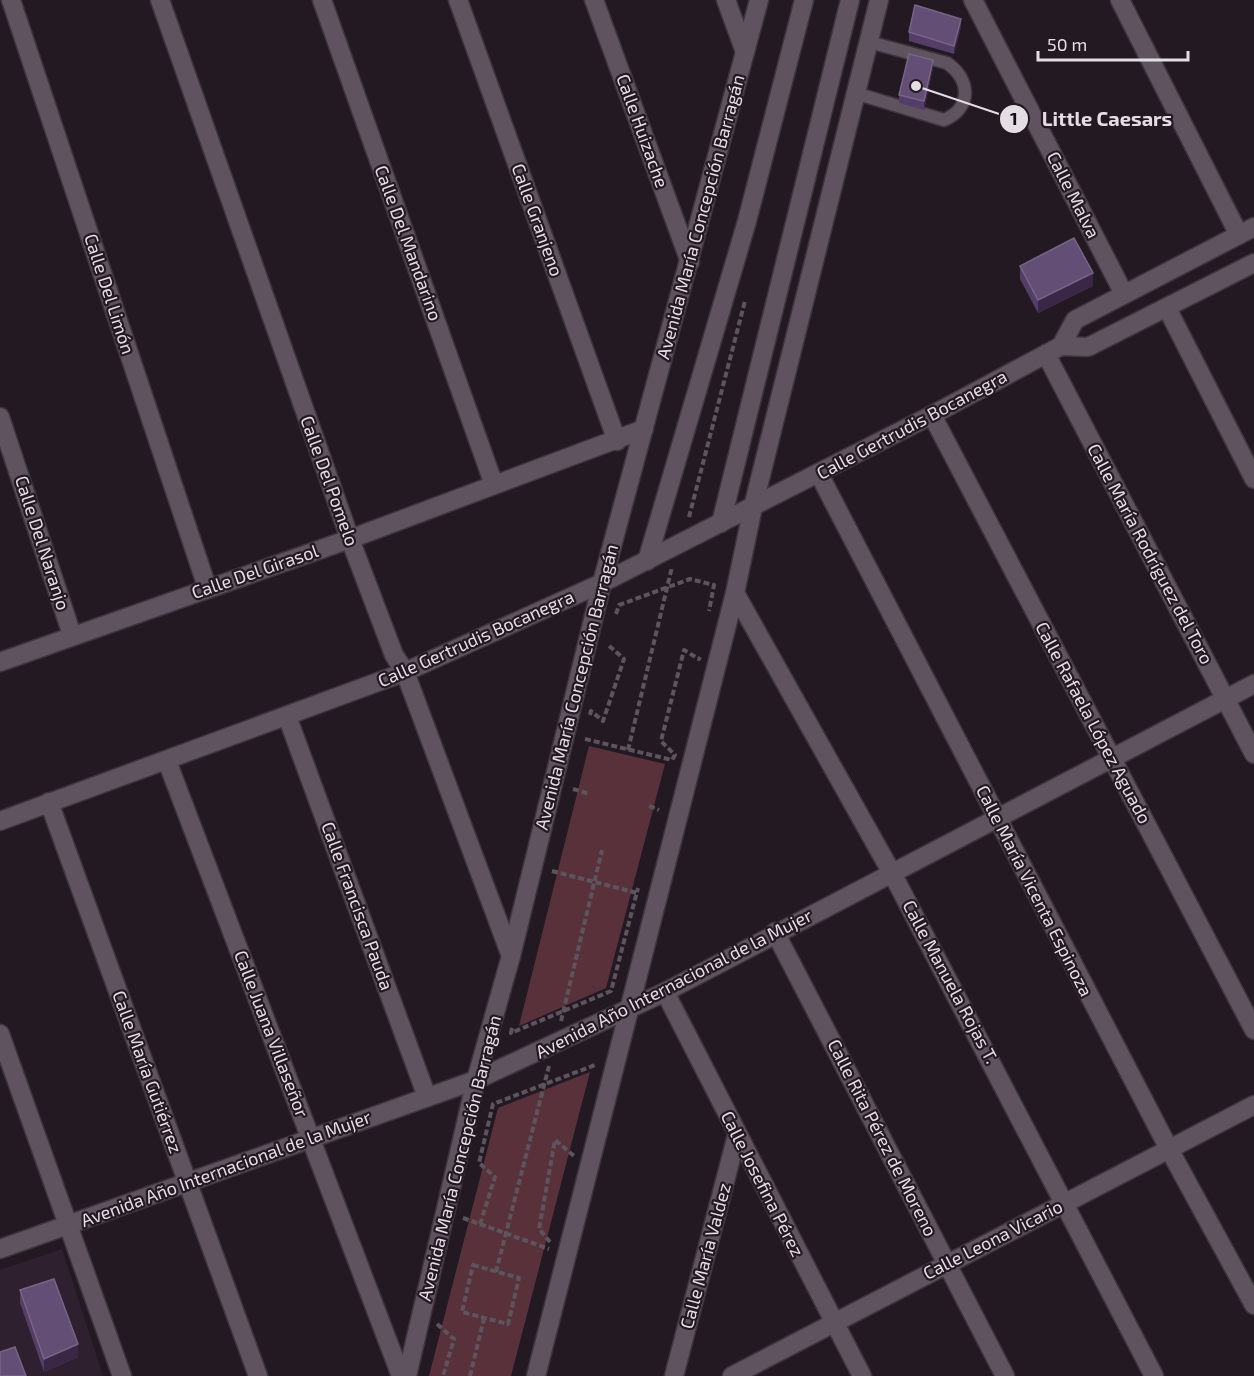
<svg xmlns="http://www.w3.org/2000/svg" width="1254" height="1376" font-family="'Exo 2',sans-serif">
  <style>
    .built { fill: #2e202e }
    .green { fill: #59313a }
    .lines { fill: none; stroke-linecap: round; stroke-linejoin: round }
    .service-casing { stroke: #3c353c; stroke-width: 15 }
    .minor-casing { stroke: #3c353c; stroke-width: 21 }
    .tertiary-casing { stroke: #3c353c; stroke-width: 21 }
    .path { stroke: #5d545d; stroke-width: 4; stroke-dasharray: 6 3; stroke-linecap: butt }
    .service { stroke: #5e535e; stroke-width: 12 }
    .minor { stroke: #5e535e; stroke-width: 18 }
    .tertiary { stroke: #5e535e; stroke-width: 18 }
    .wall { fill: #543d67 }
    .shaded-wall { fill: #3a2746 }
    .building { fill: #634e75; stroke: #786586; stroke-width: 1.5 }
    .labels { text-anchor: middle; stroke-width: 4.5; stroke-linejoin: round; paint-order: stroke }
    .street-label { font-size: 18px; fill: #e4dde4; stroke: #231923 }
    .leader { fill: none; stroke: #e4dde4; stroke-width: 2 }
    .callout-dot { fill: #e4dde4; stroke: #231923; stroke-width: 2 }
    .mark-label { font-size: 18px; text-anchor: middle; font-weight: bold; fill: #111 }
    .callout-label { font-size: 20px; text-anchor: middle; font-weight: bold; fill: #e4dde4; stroke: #231923; stroke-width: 4.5; stroke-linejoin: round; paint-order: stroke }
  </style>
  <rect width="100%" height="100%" fill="#231923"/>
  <polygon class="built" points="62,1249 103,1376 0,1376 0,1270"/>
  <g class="green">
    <polygon points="589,746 665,764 606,988 519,1026"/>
    <polygon points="590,1072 511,1376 429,1376 498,1108"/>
  </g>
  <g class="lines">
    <g class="service-casing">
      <path id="service" d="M855,93L944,120C972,108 971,80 947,63L869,42"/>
    </g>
    <g class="minor-casing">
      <g id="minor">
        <polyline points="11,0 207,587"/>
        <polyline points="160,0 350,539 394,655 405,672 511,956"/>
        <polyline points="322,0 494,485"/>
        <polyline points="458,0 617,441"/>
        <polyline points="594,0 690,262"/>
        <polyline points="726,0 745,52"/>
        <polyline points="973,0 1124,294"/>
        <polyline points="1120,0 1239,235"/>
        <polyline points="1167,308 1254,479"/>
        <polyline points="1046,354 1254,754"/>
        <polyline points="932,415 1254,1030"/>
        <polyline points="0,417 72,635"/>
        <polyline points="819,474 1169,1149 1254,1305"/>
        <polyline points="735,593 893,875 1154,1376"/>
        <polyline points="0,662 350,539 644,429"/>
        <polyline points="287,716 427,1097"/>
        <polyline points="167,761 401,1376"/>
        <polyline points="49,802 258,1376"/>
        <polyline points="775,932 1005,1376"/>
        <polyline points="665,992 862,1376"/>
        <polyline points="0,1034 122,1376"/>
        <polyline points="674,1376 737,1135"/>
        <polyline points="732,1376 1254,1105"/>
      </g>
    </g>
    <g class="tertiary-casing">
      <g id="tertiary">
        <polyline points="1061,346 1075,320 1254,227"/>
        <polyline points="721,523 850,0"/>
        <polyline points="647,561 747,221 804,0"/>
        <polyline points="0,821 405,672 602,583 932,415 1061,346 1088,347 1254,263"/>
        <polyline points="0,1249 476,1080 665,992 1254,684"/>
        <polyline points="407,1376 476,1080 511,956 602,583 759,0"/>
        <polyline points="536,1376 735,593 753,507 879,0"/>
      </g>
    </g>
    <g class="path">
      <polyline points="689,517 745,301"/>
      <polyline points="616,614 619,605 690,579 714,585 709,611"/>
      <polyline points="590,715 591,711 603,721 624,659 607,644"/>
      <polyline points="585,739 672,760 675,755 661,741 684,650 699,659 700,657"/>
      <polyline points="628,750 672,567"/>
      <polyline points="573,789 590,794"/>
      <polyline points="649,806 659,810"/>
      <polyline points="552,871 637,893"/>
      <polyline points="561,1021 602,850"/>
      <polyline points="512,1028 511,1033 611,991 638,888"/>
      <polyline points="463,1218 480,1224 495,1177 479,1163 493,1104 595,1065 595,1067"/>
      <polyline points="480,1224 549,1249"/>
      <polyline points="550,1242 539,1229 555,1140 574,1156"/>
      <polygon points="473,1265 519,1278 508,1324 462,1312"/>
      <polyline points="496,1272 549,1066"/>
      <polyline points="437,1324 454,1339 443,1376"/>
      <polyline points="470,1376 484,1318"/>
    </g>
    <use href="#service" class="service"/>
    <use href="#minor" class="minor"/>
    <use href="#tertiary" class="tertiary"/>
  </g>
  <g class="wall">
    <polygon points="961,27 954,54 909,41 909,32"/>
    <polygon points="933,68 924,110 899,103 899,95"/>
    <polygon points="1020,266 1093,286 1038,313 1020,279"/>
    <polygon points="20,1290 78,1357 44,1372 20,1303"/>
  </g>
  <g class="shaded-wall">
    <polygon points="961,19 961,27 954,54 954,46"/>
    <polygon points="933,60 933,68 924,110 924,101"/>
    <polygon points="1093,273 1093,286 1038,313 1038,300"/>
    <polygon points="78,1344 78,1357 44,1372 44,1359"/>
  </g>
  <g class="building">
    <polygon points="915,5 961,19 954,46 909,32"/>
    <polygon points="909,54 933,60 924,101 899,95"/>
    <polygon points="1074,238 1093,273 1038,300 1020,266"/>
    <polygon points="54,1279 78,1344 44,1359 20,1290"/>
    <polygon points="15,1347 26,1376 0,1376 0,1352"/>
  </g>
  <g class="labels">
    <g class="street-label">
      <text transform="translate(642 131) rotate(70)" y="6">Calle Huizache</text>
      <text transform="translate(1073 195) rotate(63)" y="6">Calle Malva</text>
      <text transform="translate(701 217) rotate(-75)" y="6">Avenida María Concepción Barragán</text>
      <text transform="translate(537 220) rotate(70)" y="6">Calle Granjeno</text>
      <text transform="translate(408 243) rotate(70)" y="6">Calle Del Mandarino</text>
      <text transform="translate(109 294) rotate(72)" y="6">Calle Del Limón</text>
      <text transform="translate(912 425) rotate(-28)" y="6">Calle Gertrudis Bocanegra</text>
      <text transform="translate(329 481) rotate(70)" y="6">Calle Del Pomelo</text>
      <text transform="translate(42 543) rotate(72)" y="6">Calle Del Naranjo</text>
      <text transform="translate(1150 554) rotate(62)" y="6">Calle María Rodríguez del Toro</text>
      <text transform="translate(255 572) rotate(-19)" y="6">Calle Del Girasol</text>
      <text transform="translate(476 639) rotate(-24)" y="6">Calle Gertrudis Bocanegra</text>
      <text transform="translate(577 687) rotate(-76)" y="6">Avenida María Concepción Barragán</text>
      <text transform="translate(1093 723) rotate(62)" y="6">Calle Rafaela López Aguado</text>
      <text transform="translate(1034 891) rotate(63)" y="6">Calle María Vicenta Espinoza</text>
      <text transform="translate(357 906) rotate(70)" y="6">Calle Francisca Pauda</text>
      <text transform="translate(950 982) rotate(62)" y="6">Calle Manuela Rojas T.</text>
      <text transform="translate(674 984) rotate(-27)" y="6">Avenida Año Internacional de la Mujer</text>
      <text transform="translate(271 1034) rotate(69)" y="6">Calle Juana Villaseñor</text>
      <text transform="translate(147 1072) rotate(70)" y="6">Calle María Gutiérrez</text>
      <text transform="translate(882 1138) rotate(63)" y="6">Calle Rita Pérez de Moreno</text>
      <text transform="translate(460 1158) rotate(-76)" y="6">Avenida María Concepción Barragán</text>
      <text transform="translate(226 1169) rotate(-20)" y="6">Avenida Año Internacional de la Mujer</text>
      <text transform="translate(762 1184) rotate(63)" y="6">Calle Josefina Pérez</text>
      <text transform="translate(993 1240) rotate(-27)" y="6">Calle Leona Vicario</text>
      <text transform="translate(706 1256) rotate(-75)" y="6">Calle María Valdez</text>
    </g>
  </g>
  <path class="leader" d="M916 86L1014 119"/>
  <g class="callout-dot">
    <circle cx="916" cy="86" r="6"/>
    <circle cx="1014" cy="119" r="15"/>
  </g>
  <g class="mark-label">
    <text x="1014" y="125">1</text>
  </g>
  <g class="callout-label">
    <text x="1107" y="126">Little Caesars</text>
  </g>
  <path d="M1038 51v9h150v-9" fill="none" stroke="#e4dde4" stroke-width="3"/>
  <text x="1047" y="51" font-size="18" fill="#e4dde4" stroke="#231923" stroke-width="4.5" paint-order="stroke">50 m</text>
</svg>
